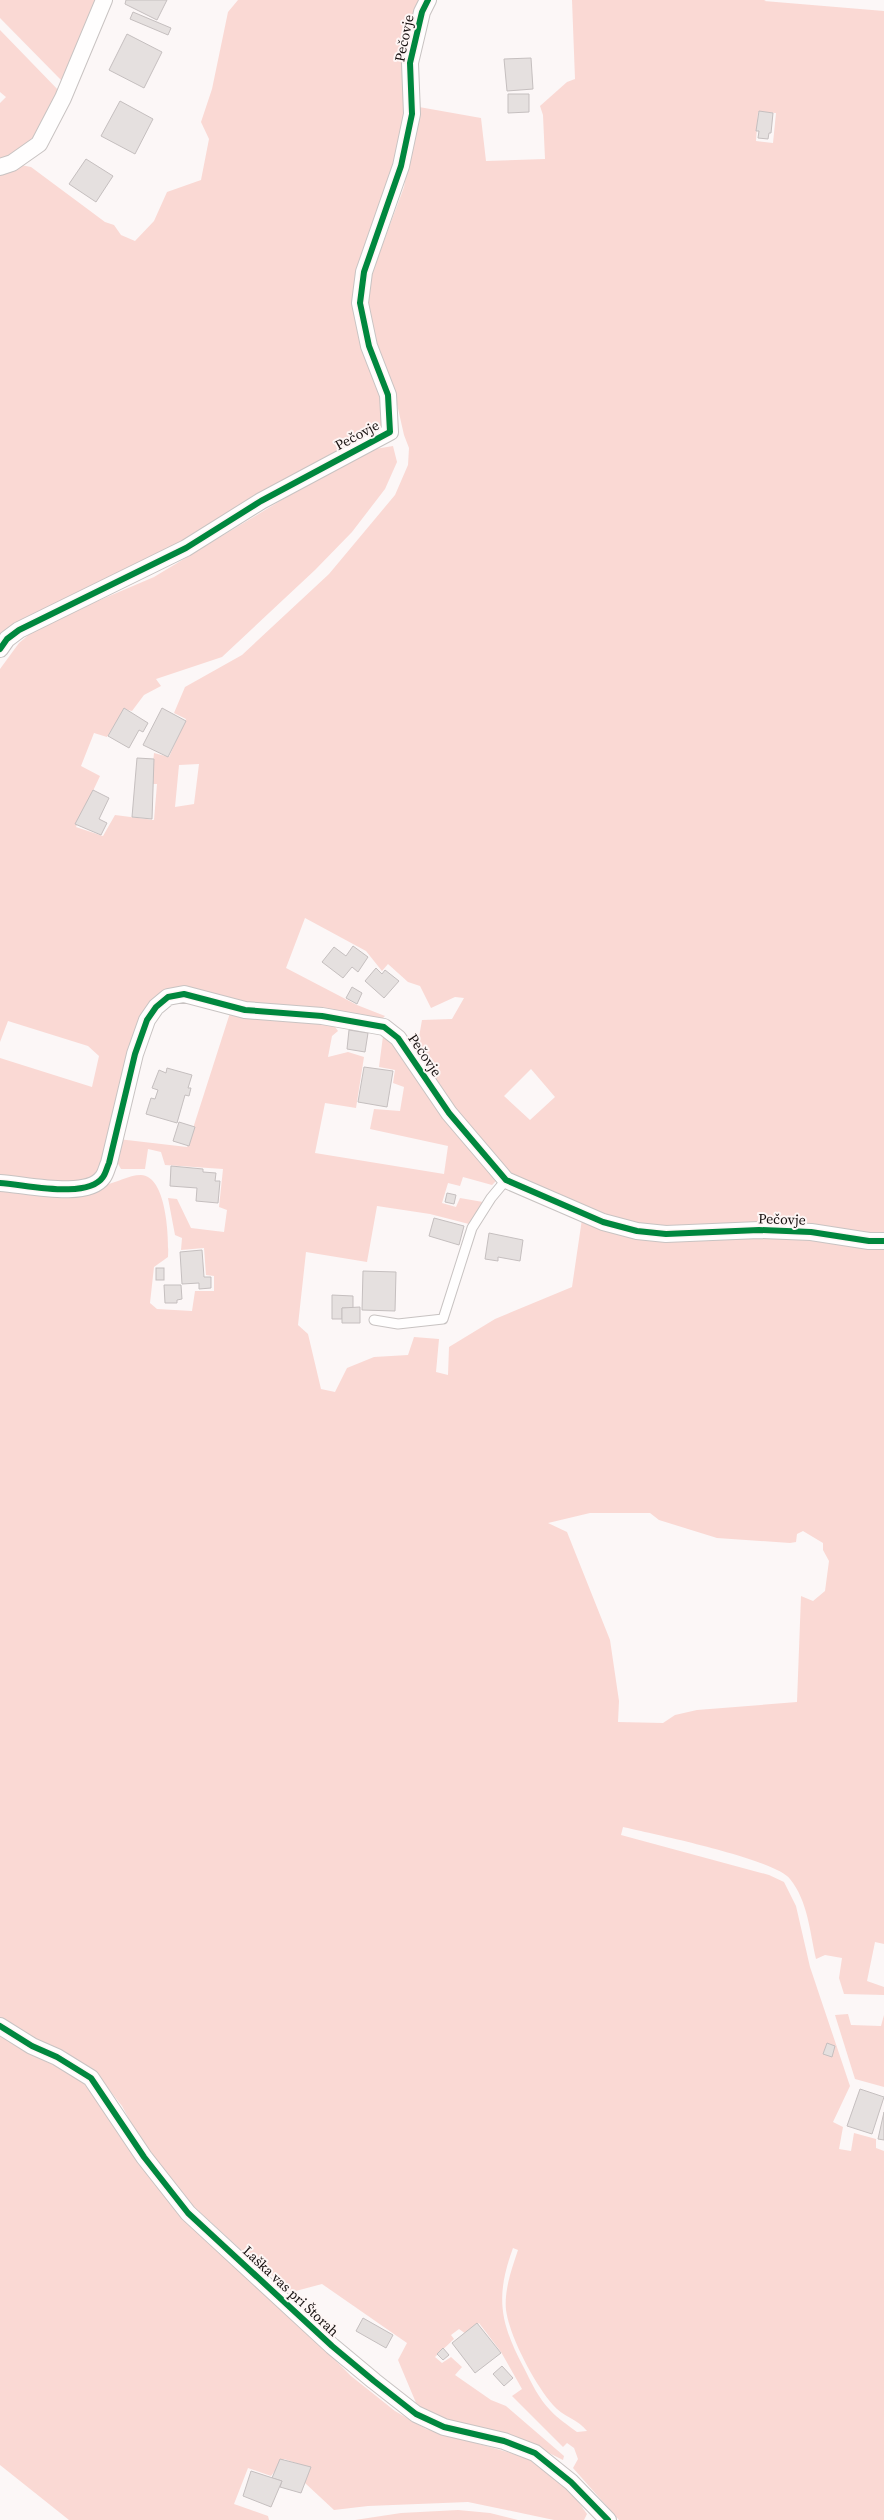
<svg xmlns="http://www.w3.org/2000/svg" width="884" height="2520" font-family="'Source Serif 4',serif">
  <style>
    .green { fill: #fad9d4; fill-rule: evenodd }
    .building { fill: #e5e0df; stroke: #c5bfbf }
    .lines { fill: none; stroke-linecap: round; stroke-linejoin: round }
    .lane-casing { stroke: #c8c3c2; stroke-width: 11 }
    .street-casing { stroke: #c8c3c2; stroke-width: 18 }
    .lane { stroke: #fffefe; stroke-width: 9 }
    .street { stroke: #fffefe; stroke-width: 16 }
    .cycleway-casing { stroke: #fef6f5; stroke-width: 9 }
    .cycleway { stroke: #00873e; stroke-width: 6 }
    .labels { text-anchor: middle; stroke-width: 4; stroke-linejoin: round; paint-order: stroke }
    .street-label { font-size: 14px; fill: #171110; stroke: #fef6f5 }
  </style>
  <rect width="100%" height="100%" fill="#fcf7f7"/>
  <g class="green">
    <polygon points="0,0 100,0 70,75 61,80 0,18"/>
    <path d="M238,0H422L397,160L353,294C351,330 370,360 379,395C382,406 383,418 383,429L370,432L184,542L0,639V171L16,164L31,167L105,222L114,225L121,235L135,241L154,221L167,192L201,180L209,139L201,122L212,89L228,12Z"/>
    <path d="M572,0H766L764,1L884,11V1237L624,1225L508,1174L465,1125L416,1054L422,1020L452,1019L464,998L455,997L431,1008L420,986L408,982L388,964L382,971L366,951L305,918L286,968L357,1005L385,1016L380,1021L159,997L100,1170L87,1181L77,1184L0,1177V1058L92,1087L99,1056L88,1046L8,1021L0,1042V669L19,643L39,626L154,577L338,466L375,449L393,446L397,462L385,489L352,532L315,570L222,657L156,679L161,686L144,695L132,711L124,709L107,737L94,733L81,766L100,776L76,827L103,836L115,815L154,820L157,784H151L154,753L169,757L186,719L174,713L185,687L242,655L329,574L395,495L408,465L409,448L404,435L394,391L369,333L362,300L404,187L419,107L481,118L486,161L545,159L543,115L540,106L567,82L575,79ZM758,112L776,113L773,143L756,141ZM199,764L194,804L175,807L179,765ZM531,1069L555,1097L530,1120L504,1096Z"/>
    <polygon points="0,30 61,93 27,148 0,161 0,103 6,97 0,92"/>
    <path d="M230,1013L333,1024L338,1031L332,1036L328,1057L348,1052L364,1057L356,1108L325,1103L315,1153L444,1174L448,1146L370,1129L374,1109L400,1111L404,1087L393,1083L395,1070L379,1067L383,1036H387L497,1180L492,1185L463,1177L460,1186L448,1183L442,1203L456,1207L460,1198L483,1202L469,1224L430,1214L377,1206L367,1262L306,1252L298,1325L308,1334L321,1389L335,1392L347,1368L374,1357L408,1355L414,1337L439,1339L436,1372L448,1375L449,1347L495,1319L572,1287L582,1219L738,1235L884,1245V1944L875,1942L867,1981L884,1987V1995L844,1994L839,1978L842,1958L825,1955L816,1959C810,1933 808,1901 790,1879C775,1859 653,1834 623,1827L621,1835L769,1875L784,1882L796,1906L810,1967L850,2086L833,2122L843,2127L839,2149L851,2151L854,2133L876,2139V2148L884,2151V2520H619L573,2468L578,2459L574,2448L567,2443L563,2447L512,2396L522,2389L501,2352L479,2323L466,2334L459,2329L451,2335L454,2339L435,2357L442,2363L451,2357L462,2367L455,2375L491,2400L506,2406L564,2456L563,2460L545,2451L419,2410L398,2360L407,2343L322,2284L292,2292L239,2248L191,2204L146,2151L122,2106L103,2082L0,2021V1188C24,1188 49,1187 73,1186C83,1186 94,1187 104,1185C117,1183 128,1175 141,1175C167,1176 169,1239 168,1257L154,1267L150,1303L157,1309L192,1311L195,1291H214V1276L206,1275L204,1248L181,1250L182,1238L175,1235L168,1198L177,1199L191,1228L224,1232L227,1210L219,1207L223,1169L165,1165L161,1152L148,1149L145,1169H121L117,1162L118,1139L187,1147ZM590,1513H650L659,1520L717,1538L790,1543L796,1542L797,1534L803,1531L823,1543V1550L829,1561L825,1591L813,1601L801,1596L797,1702L697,1710L675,1715L663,1723L618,1722L619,1701L610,1640L567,1532L548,1523ZM513,2248L518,2250C512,2268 504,2290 506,2310C510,2338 535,2384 553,2405C562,2416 579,2420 587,2431L577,2432C568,2425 558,2419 550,2410C539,2399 531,2382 524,2368C500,2323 495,2297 513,2248Z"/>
    <polygon points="848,2014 851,2025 881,2026 884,2015 884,2087 855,2079 835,2015"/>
    <polygon points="0,2036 30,2054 79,2077 102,2099 143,2167 351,2376 395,2411 426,2429 518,2455 536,2462 573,2494 587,2514 584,2520 554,2520 468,2502 368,2506 334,2510 305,2483 305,2466 284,2459 271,2476 248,2468 234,2504 268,2516 269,2520 69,2520 0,2465"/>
    <polygon points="458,2510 490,2513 518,2520 355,2520 401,2513"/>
  </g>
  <g class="building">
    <polygon points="126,0 167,0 157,20 125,4"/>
    <polygon points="133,12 171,28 168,35 130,19"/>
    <polygon points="127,34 162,52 144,88 109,70"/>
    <polygon points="531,58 533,89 507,91 504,59"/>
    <polygon points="508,94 529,94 529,112 508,113"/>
    <polygon points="120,101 153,119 135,154 101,136"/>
    <polygon points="759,111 773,113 771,133 769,133 768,139 758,138 759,131 756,131"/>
    <polygon points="86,159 113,176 96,202 69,184"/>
    <polygon points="124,708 148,723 143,732 139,730 129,748 108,736"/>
    <polygon points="162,708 186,721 168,757 143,745"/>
    <polygon points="137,758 154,759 152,819 132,817"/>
    <polygon points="93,790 109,798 99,819 107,823 101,835 75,824"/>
    <polygon points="353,946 368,957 358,972 352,967 343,978 322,962 334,947 346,956"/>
    <polygon points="376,968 382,974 385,970 399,981 384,998 365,981"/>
    <polygon points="352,987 362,993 357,1004 346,998"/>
    <polygon points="349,1030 368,1033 365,1052 347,1049"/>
    <polygon points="364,1067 393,1071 387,1107 358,1102"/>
    <polygon points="167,1068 192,1075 188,1088 191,1088 189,1096 185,1095 177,1123 146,1114 151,1098 155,1099 158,1090 152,1088 159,1070 166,1073"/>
    <polygon points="179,1122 195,1127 189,1146 173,1141"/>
    <polygon points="171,1166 203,1169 203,1172 216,1173 215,1181 220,1181 218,1203 196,1201 197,1188 170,1186"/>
    <polygon points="447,1193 456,1195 454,1204 445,1202"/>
    <polygon points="434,1218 464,1226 459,1245 429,1236"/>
    <polygon points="489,1233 523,1240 520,1261 498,1257 498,1261 485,1259"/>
    <polygon points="202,1250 204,1277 211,1277 211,1288 199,1289 199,1283 182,1284 180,1252"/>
    <rect x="156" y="1268" width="8" height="12"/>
    <polygon points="363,1271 396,1272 395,1311 362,1310"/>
    <polygon points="164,1285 181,1285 182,1299 177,1300 177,1303 165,1303"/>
    <polygon points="332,1295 353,1296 353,1308 342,1308 342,1319 332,1319"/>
    <polygon points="360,1307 360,1323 342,1323 342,1308"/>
    <polygon points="827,2043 835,2046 832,2057 823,2054"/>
    <polygon points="860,2089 884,2097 872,2134 847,2126"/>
    <polygon points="884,2112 884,2140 878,2139"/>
    <polygon points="363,2318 393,2335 386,2348 356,2331"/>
    <polygon points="477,2323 501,2353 475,2373 452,2343"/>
    <polygon points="443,2348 449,2355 443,2360 437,2354"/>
    <polygon points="502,2366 513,2378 504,2386 493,2374"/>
    <polygon points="280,2459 311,2467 301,2493 280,2487 282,2481 272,2478"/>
    <polygon points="251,2471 282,2481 271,2507 243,2496"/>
  </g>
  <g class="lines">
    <g class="lane-casing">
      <polyline id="lane" points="374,1320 398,1324 443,1319 472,1228 491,1198 506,1180"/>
    </g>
    <g class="street-casing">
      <g id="street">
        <polyline points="0,167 12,163 39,144 63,98 104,0"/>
        <polyline points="0,649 7,639 19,630 186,548 261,501 390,432 388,395 369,346 360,303 364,272 401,166 412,114 410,63 422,12 428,0"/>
        <path d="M0,1183C24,1184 87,1200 103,1177C106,1173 107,1167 109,1163L135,1054L147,1020L156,1007L168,997L184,994L245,1010L322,1016L384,1027L398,1038L449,1113L506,1180L603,1222L637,1231L666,1234L759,1230L811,1232L869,1241H884"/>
        <polyline points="0,2026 32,2046 57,2057 91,2078 144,2157 188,2213 332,2346 374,2381 416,2414 444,2427 504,2441 535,2453 571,2482 608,2520"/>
      </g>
    </g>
    <use href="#lane" class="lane"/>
    <use href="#street" class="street"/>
    <g class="cycleway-casing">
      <g id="cycleway">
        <polyline points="0,649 7,639 19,630 186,548 261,501 390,432 388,395 369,346 360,303 364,272 401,166 412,114 410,63 422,12 428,0"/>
        <path d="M0,1183C24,1184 87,1200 103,1177C106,1173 107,1167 109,1163L135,1054L147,1020L156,1007L168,997L184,994L245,1010L322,1016L384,1027L398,1038L449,1113L506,1180L603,1222L637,1231L666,1234L759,1230L811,1232L869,1241H884"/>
        <polyline points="0,2026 32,2046 57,2057 91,2078 144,2157 188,2213 332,2346 374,2381 416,2414 444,2427 504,2441 535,2453 571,2482 608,2520"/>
      </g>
    </g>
    <use href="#cycleway" class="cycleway"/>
  </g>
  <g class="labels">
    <g class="street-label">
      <text transform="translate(404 38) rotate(-78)" y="5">Pečovje</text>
      <text transform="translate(357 435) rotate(-28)" y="5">Pečovje</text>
      <text transform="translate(425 1055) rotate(56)" y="5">Pečovje</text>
      <text transform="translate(782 1219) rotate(2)" y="5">Pečovje</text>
      <text transform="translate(291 2291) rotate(43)" y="5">Laška vas pri Štorah</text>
    </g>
  </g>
</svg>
